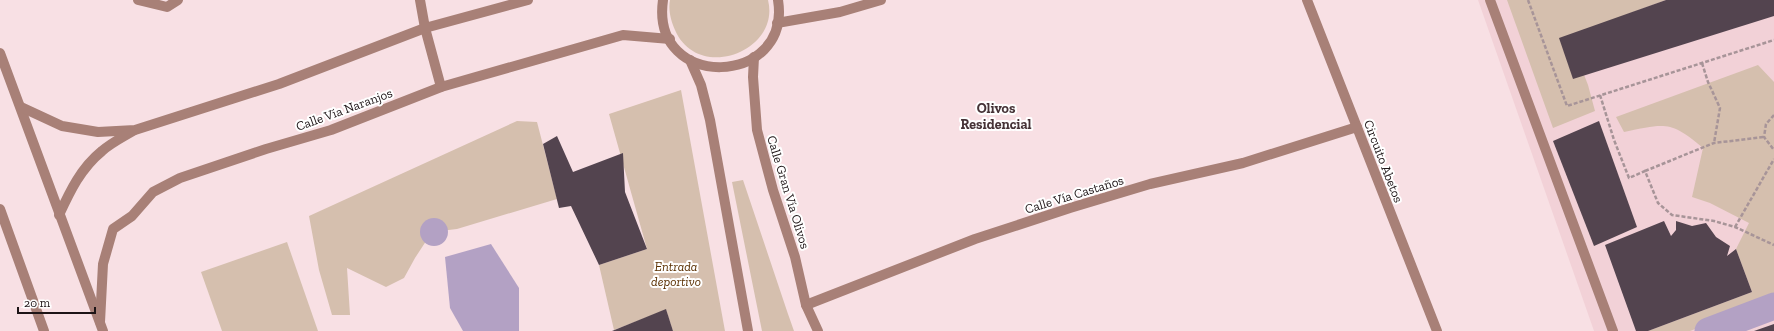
<svg xmlns="http://www.w3.org/2000/svg" width="1774" height="331" font-family="'Zilla Slab',serif">
  <style>
    .built { fill: #f2d1d7 }
    .green { fill: #d5bfae }
    .water { fill: #b3a1c4 }
    .lines { fill: none; stroke-linecap: round; stroke-linejoin: round }
    .canal { stroke: #b3a1c4; stroke-width: 27 }
    .building { fill: #53444f }
    .path { stroke: #a79498; stroke-width: 2.5; stroke-dasharray: 4 2; stroke-linecap: butt }
    .lane { stroke: #a88077; stroke-width: 10 }
    .street { stroke: #a88077; stroke-width: 10 }
    .labels { text-anchor: middle; stroke-width: 4; stroke-linejoin: round; paint-order: stroke }
    .street-label { font-size: 13px; fill: #1d1416; stroke: #fff }
    .park-label { font-size: 13px; font-style: italic; fill: #5a2f00; stroke: #fff }
    .neighbourhood-label { font-size: 14px; font-weight: bold; fill: #463337; stroke: #fff }
  </style>
  <rect width="100%" height="100%" fill="#f8e0e4"/>
  <polygon class="built" points="1478,0 1774,0 1774,331 1594,331"/>
  <g class="green">
    <path d="M670,0H768C781,51 698,83 675,30C671,21 668,10 670,0Z"/>
    <polygon points="1507,0 1666,0 1569,36 1588,85 1595,111 1553,128"/>
    <path d="M1758,65L1774,82V299L1690,331H1648L1752,292L1736,249L1749,223L1710,203L1692,197L1703,148C1670,120 1665,124 1624,132L1616,117Z"/>
    <polygon points="681,90 725,331 673,331 666,310 614,330 599,265 647,249 609,114"/>
    <polygon points="517,121 537,122 557,199 457,229 432,232 415,258 404,278 386,287 347,268 350,315 332,315 319,270 309,216"/>
    <polygon points="743,180 788,314 794,331 762,331 732,182"/>
    <polygon points="287,242 318,331 222,331 201,272"/>
  </g>
  <g class="water">
    <circle cx="434" cy="232" r="14"/>
    <polygon points="491,244 519,288 519,331 463,331 450,308 445,257"/>
  </g>
  <g class="lines">
    <polyline class="canal" points="1708,331 1774,306"/>
  </g>
  <g class="building">
    <polygon points="1666,0 1774,0 1774,16 1573,79 1559,38"/>
    <polygon points="1599,121 1637,227 1594,246 1553,141"/>
    <polygon points="557,136 573,172 623,153 625,192 647,249 599,265 571,206 559,208 543,144"/>
    <polygon points="1664,221 1671,236 1676,230 1676,221 1692,226 1706,223 1716,237 1730,246 1727,256 1736,249 1752,292 1648,331 1636,331 1605,245"/>
    <polygon points="666,309 673,331 612,331"/>
    <polygon points="1774,324 1774,331 1754,331"/>
  </g>
  <g class="lines">
    <g class="path">
      <polyline points="1528,0 1567,106 1774,40"/>
      <polyline points="1702,63 1708,82 1720,108 1714,143"/>
      <polyline points="1600,95 1614,140 1629,178 1645,171 1658,203 1672,215 1714,221 1735,227 1774,245"/>
      <polyline points="1774,115 1766,124 1764,137 1774,150"/>
      <polyline points="1645,171 1714,143 1764,137"/>
      <polyline points="1735,227 1774,159"/>
    </g>
    <polyline class="lane" points="1490,0 1613,331"/>
    <g class="street">
      <polyline points="138,0 167,7 178,0"/>
      <polyline points="420,0 425,28 441,87"/>
      <path d="M663,0C650,92 792,87 778,0"/>
      <polyline points="1307,0 1437,331"/>
      <polyline points="777,23 840,12 881,0"/>
      <polyline points="0,53 103,331"/>
      <polyline points="754,57 753,77 757,130 773,190 795,257 806,305 818,331"/>
      <polyline points="690,60 701,85 710,120 748,331"/>
      <polyline points="21,107 62,126 98,132 135,130 279,84 425,28 528,0"/>
      <polyline points="0,209 44,331"/>
      <path d="M59,215C70,191 81,168 102,151C111,143 123,137 133,131"/>
      <polyline points="806,305 975,239 1070,208 1150,184 1243,163 1357,127"/>
      <polyline points="100,322 103,264 113,229 132,216 153,192 180,178 266,149 331,130 441,87 623,35 670,39"/>
    </g>
  </g>
  <g class="labels">
    <g class="street-label">
      <text transform="translate(344 109) rotate(-20)" y="5">Calle Vía Naranjos</text>
      <text transform="translate(1384 161) rotate(69)" y="5">Circuito Abetos</text>
      <text transform="translate(789 192) rotate(73)" y="5">Calle Gran Vía Olivos</text>
      <text transform="translate(1074 194) rotate(-17)" y="5">Calle Vía Castaños</text>
    </g>
    <g class="park-label">
      <text x="676" y="271">Entrada<tspan x="676" dy="15">deportivo</tspan></text>
    </g>
    <g class="neighbourhood-label">
      <text x="996" y="113">Olivos<tspan x="996" dy="16">Residencial</tspan></text>
    </g>
  </g>
  <path d="M18 307v6h77v-6" fill="none" stroke="#1d1416" stroke-width="2"/>
  <text x="24" y="307" font-size="12" fill="#1d1416" stroke="#ffffff" stroke-width="3" paint-order="stroke">20 m</text>
</svg>
